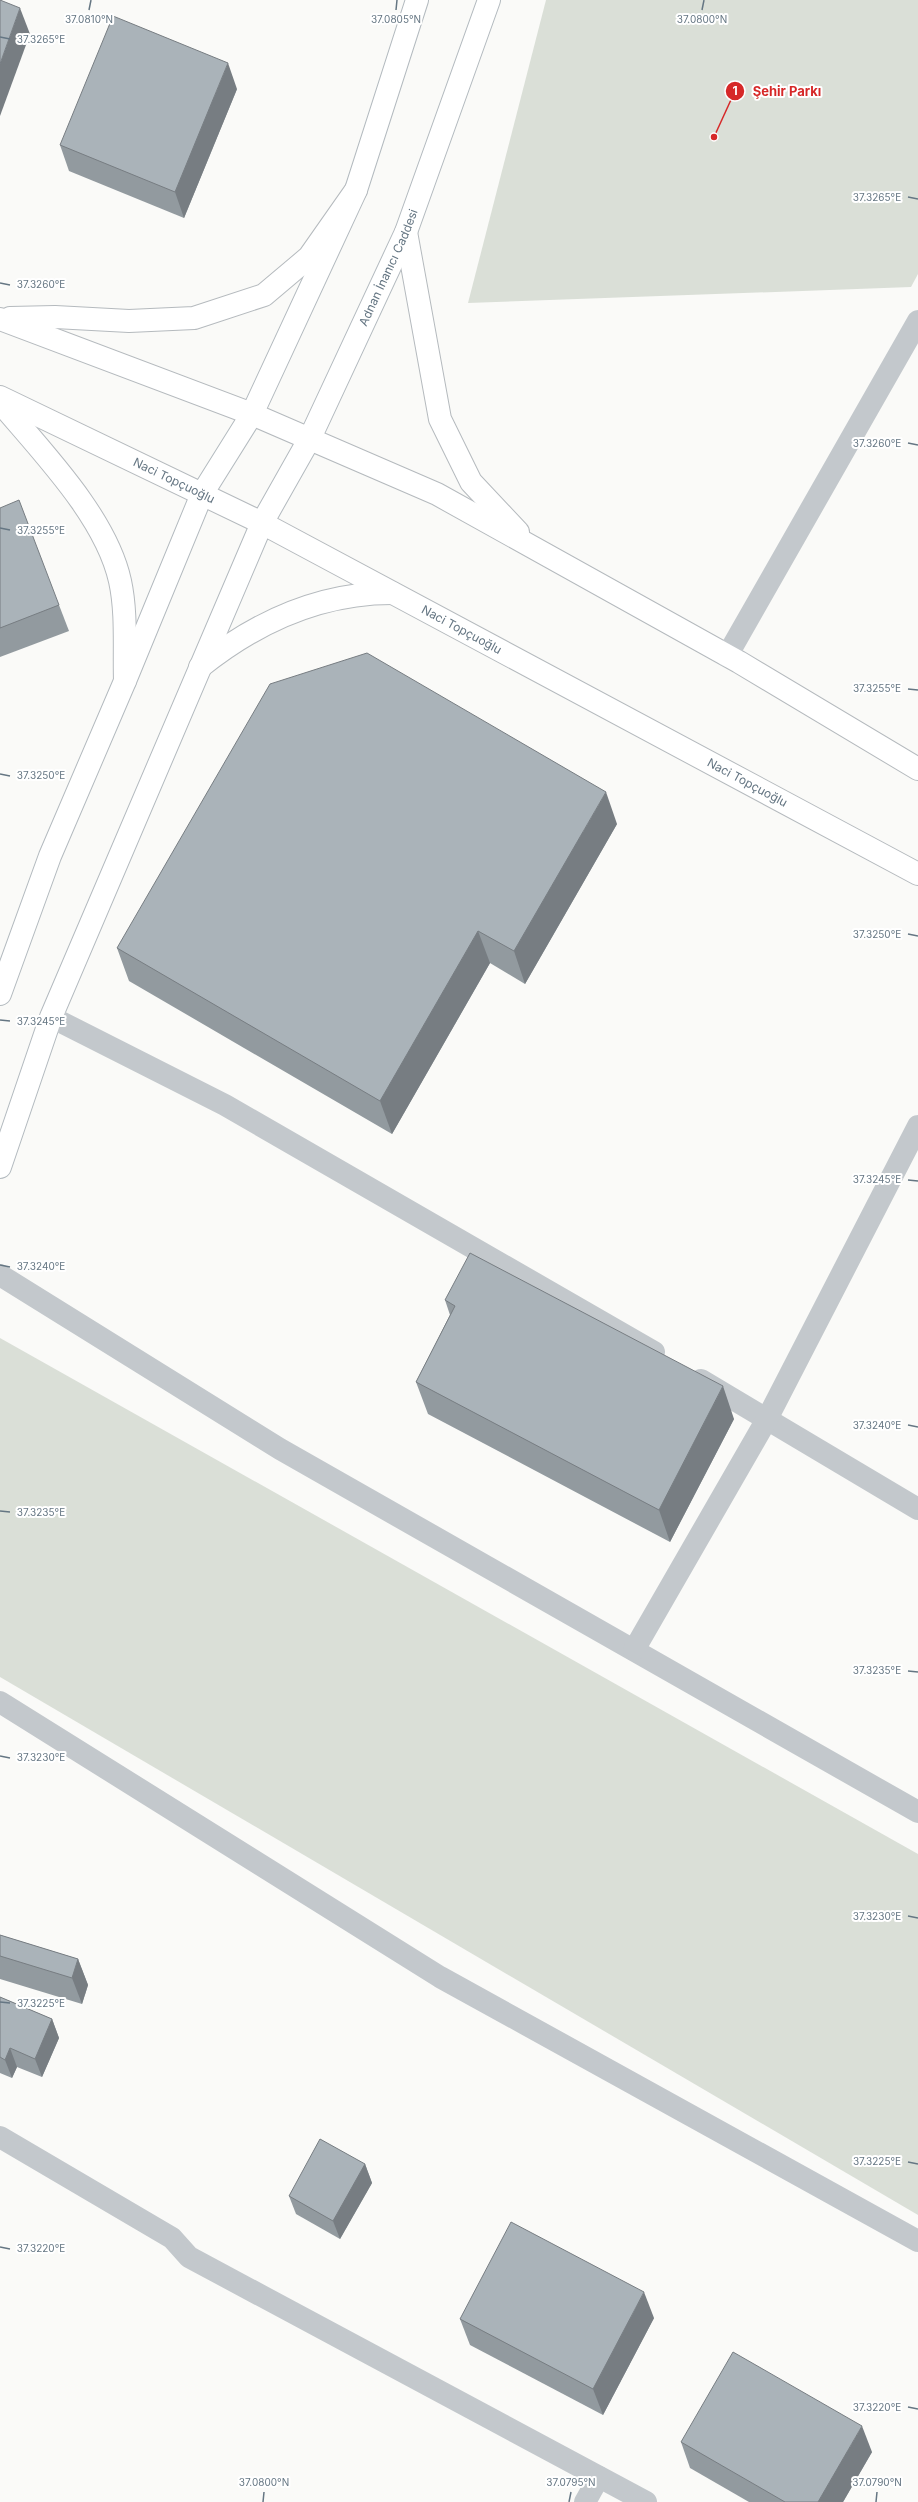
<svg xmlns="http://www.w3.org/2000/svg" width="918" height="2502" font-family="Inter,sans-serif">
  <style>
    .green { fill: #dadfd7 }
    .lines { fill: none; stroke-linecap: round; stroke-linejoin: round }
    .secondary-casing { stroke: #b3babf; stroke-width: 24 }
    .primary-casing { stroke: #b5babe; stroke-width: 24 }
    .street { stroke: #c3c8cc; stroke-width: 22 }
    .secondary { stroke: #fff; stroke-width: 22 }
    .primary { stroke: #fff; stroke-width: 22 }
    .wall { fill: #929a9f }
    .shaded-wall { fill: #777d82 }
    .building { fill: #aab3b9; stroke: #777d82 }
    .ticks { fill: none; stroke: #657683; stroke-width: 1.5 }
    .labels { text-anchor: middle; stroke-width: 4; stroke-linejoin: round; paint-order: stroke }
    .street-label { font-size: 12px; fill: #657683; stroke: #fff }
    .ticks-label { font-size: 10px; text-anchor: middle; fill: #657683; stroke: #fff; stroke-width: 4; stroke-linejoin: round; paint-order: stroke }
    .leader { fill: none; stroke: #d62828; stroke-width: 1.5 }
    .callout-dot { fill: #d62828; stroke: #fff; stroke-width: 1.5 }
    .mark-label { font-size: 12px; text-anchor: middle; font-weight: bold; fill: #fff }
    .callout-label { font-size: 13px; text-anchor: middle; font-weight: bold; fill: #d62828; stroke: #fff; stroke-width: 4; stroke-linejoin: round; paint-order: stroke }
  </style>
  <rect width="100%" height="100%" fill="#fafaf8"/>
  <g class="green">
    <polygon points="546,0 918,0 918,274 911,287 468,303"/>
    <polygon points="0,1338 918,1854 918,2215 0,1677"/>
  </g>
  <g class="lines">
    <g class="secondary-casing">
      <g id="secondary">
        <polyline points="0,994 50,856 125,681 202,494 252,414 356,190 417,0"/>
        <path id="s1" d="M0,1167L51,1017L262,523L310,438L406,232L489,0"/>
      </g>
    </g>
    <g class="primary-casing">
      <g id="primary">
        <polyline points="406,232 440,419 471,482 518,532"/>
        <polyline points="10,318 55,317 129,321 194,318 264,295 309,257 356,190"/>
        <polyline points="0,319 252,414 437,494 739,662 918,769"/>
        <path id="s2" d="M0,397L262,523L918,874"/>
        <path d="M0,402C42,452 106,517 120,581C127,613 124,648 125,681"/>
        <path d="M200,667C256,622 319,593 392,593"/>
      </g>
    </g>
    <g class="street">
      <polyline points="727,656 918,321"/>
      <polyline points="51,1017 225,1105 654,1352"/>
      <polyline points="0,1275 280,1449 918,1812"/>
      <polyline points="701,1380 918,1509"/>
      <polyline points="634,1650 767,1419 918,1126"/>
      <polyline points="0,1702 440,1977 918,2241"/>
      <polyline points="0,2137 172,2238 189,2257 646,2502"/>
      <polyline points="585,2502 599,2477"/>
    </g>
    <use href="#secondary" class="secondary"/>
    <use href="#primary" class="primary"/>
  </g>
  <g class="wall">
    <polygon points="237,89 184,218 69,171 60,145"/>
    <polygon points="0,508 59,605 69,631 0,657"/>
    <polygon points="617,824 525,984 490,963 392,1134 129,981 117,948"/>
    <polygon points="445,1300 734,1419 670,1542 428,1414 416,1382 450,1315"/>
    <polygon points="0,1935 78,1959 88,1985 82,2004 0,1979"/>
    <polygon points="0,1997 52,2019 59,2038 42,2077 17,2067 12,2078 0,2073"/>
    <polygon points="365,2164 372,2183 340,2239 296,2214 289,2196"/>
    <polygon points="654,2318 603,2415 470,2345 460,2319"/>
    <polygon points="681,2442 872,2452 843,2502 749,2502 690,2468"/>
  </g>
  <g class="shaded-wall">
    <polygon points="20,8 30,34 0,116 0,64"/>
    <polygon points="228,63 237,89 184,218 175,192"/>
    <polygon points="606,792 617,824 525,984 514,951"/>
    <polygon points="478,931 490,963 392,1134 380,1101"/>
    <polygon points="723,1386 734,1419 670,1542 659,1510"/>
    <polygon points="78,1959 88,1985 82,2004 72,1978"/>
    <polygon points="52,2019 59,2038 42,2077 35,2059"/>
    <polygon points="10,2048 17,2067 12,2078 5,2060"/>
    <polygon points="365,2164 372,2183 340,2239 333,2221"/>
    <polygon points="644,2292 654,2318 603,2415 593,2389"/>
    <polygon points="862,2426 872,2452 843,2502 818,2502"/>
  </g>
  <g class="building">
    <polygon points="0,0 20,8 0,64"/>
    <polygon points="113,16 228,63 175,192 60,145"/>
    <polygon points="19,500 59,605 0,628 0,508"/>
    <polygon points="367,653 606,792 514,951 478,931 380,1101 117,948 270,684"/>
    <polygon points="470,1253 723,1386 659,1510 416,1382 455,1306 445,1300"/>
    <polygon points="0,1935 78,1959 72,1978 0,1956"/>
    <polygon points="0,1997 52,2019 35,2059 10,2048 5,2060 0,2057"/>
    <polygon points="320,2139 365,2164 333,2221 289,2196"/>
    <polygon points="511,2222 644,2292 593,2389 460,2319"/>
    <polygon points="733,2352 862,2426 818,2502 785,2502 681,2442"/>
  </g>
  <path class="ticks" d="M89,10L91,0M396,10L397,0M702,10L704,0M0,37L10,39M908,197L918,199M0,283L10,285M908,443L918,445M0,528L10,530M908,689L918,690M0,774L10,776M908,934L918,936M0,1020L10,1021M908,1180L918,1181M0,1265L10,1267M908,1425L918,1427M0,1511L10,1512M908,1671L918,1672M0,1756L10,1758M908,1916L918,1918M0,2002L10,2003M908,2162L918,2164M0,2247L10,2249M908,2407L918,2409M263,2502L264,2492M569,2502L571,2492M876,2502L877,2492"/>
  <g class="labels">
    <g class="street-label">
      <text dy="4" stroke="none"><textPath href="#s1" startOffset="981">Adnan İnanıcı Caddesi</textPath></text>
      <text dy="4" stroke="none"><textPath href="#s2" startOffset="193">Naci Topçuoğlu</textPath></text>
      <text dy="4" stroke="none"><textPath href="#s2" startOffset="517">Naci Topçuoğlu</textPath></text>
      <text dy="4" stroke="none"><textPath href="#s2" startOffset="841">Naci Topçuoğlu</textPath></text>
    </g>
  </g>
  <g class="ticks-label">
    <text x="89" y="23">37.0810°N</text>
    <text x="396" y="23">37.0805°N</text>
    <text x="702" y="23">37.0800°N</text>
    <text x="41" y="43">37.3265°E</text>
    <text x="877" y="201">37.3265°E</text>
    <text x="41" y="288">37.3260°E</text>
    <text x="877" y="447">37.3260°E</text>
    <text x="41" y="534">37.3255°E</text>
    <text x="877" y="692">37.3255°E</text>
    <text x="41" y="779">37.3250°E</text>
    <text x="877" y="938">37.3250°E</text>
    <text x="41" y="1025">37.3245°E</text>
    <text x="877" y="1183">37.3245°E</text>
    <text x="41" y="1270">37.3240°E</text>
    <text x="877" y="1429">37.3240°E</text>
    <text x="41" y="1516">37.3235°E</text>
    <text x="877" y="1674">37.3235°E</text>
    <text x="41" y="1761">37.3230°E</text>
    <text x="877" y="1920">37.3230°E</text>
    <text x="41" y="2007">37.3225°E</text>
    <text x="877" y="2165">37.3225°E</text>
    <text x="41" y="2252">37.3220°E</text>
    <text x="877" y="2411">37.3220°E</text>
    <text x="264" y="2486">37.0800°N</text>
    <text x="571" y="2486">37.0795°N</text>
    <text x="877" y="2486">37.0790°N</text>
  </g>
  <path class="leader" d="M714 137L735 91"/>
  <g class="callout-dot">
    <circle cx="714" cy="137" r="4"/>
    <circle cx="735" cy="91" r="10"/>
  </g>
  <g class="mark-label">
    <text x="735" y="95">1</text>
  </g>
  <g class="callout-label">
    <text x="787" y="96">Şehir Parkı</text>
  </g>
</svg>
